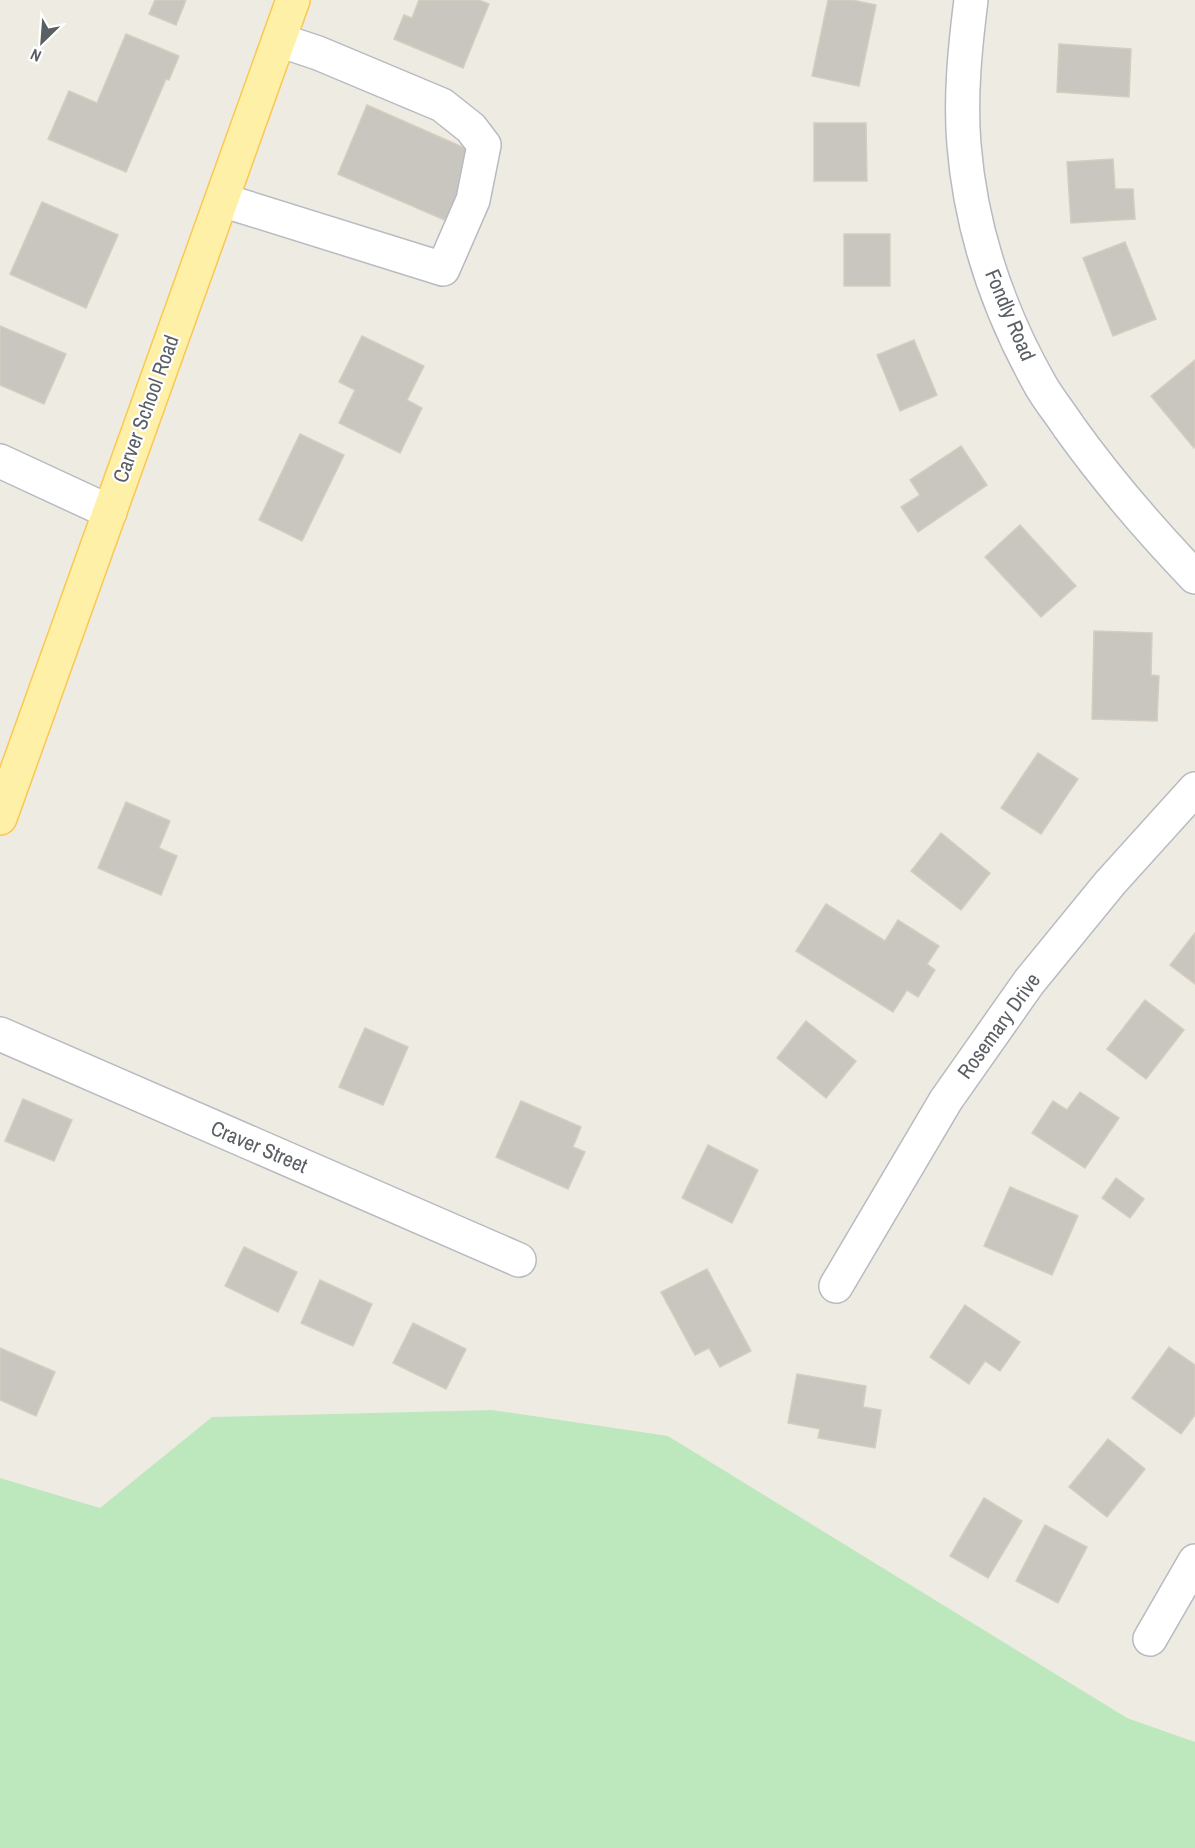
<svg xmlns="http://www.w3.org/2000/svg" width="1195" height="1848" font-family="'Archivo Narrow',sans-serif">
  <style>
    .green { fill: #bde8bd }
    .building { fill: #c9c6bf; stroke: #d4cdc0; stroke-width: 1.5 }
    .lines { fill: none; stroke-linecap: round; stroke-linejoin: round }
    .minor-casing { stroke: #b7bbc0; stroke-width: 36 }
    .major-casing { stroke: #fac84f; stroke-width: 36 }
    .minor { stroke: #fff; stroke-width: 33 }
    .major { stroke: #fff0a7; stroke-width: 33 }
    .labels { text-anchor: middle; stroke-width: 4.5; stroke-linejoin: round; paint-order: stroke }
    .street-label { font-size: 21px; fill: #5a5f64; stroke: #fff }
  </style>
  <rect width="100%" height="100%" fill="#eeece2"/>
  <polygon class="green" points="492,1410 668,1436 1127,1718 1195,1742 1195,1848 0,1848 0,1478 100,1508 212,1417"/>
  <g class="building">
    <polygon points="155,0 186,0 176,25 149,14"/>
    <polygon points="419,0 479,0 489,4 463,68 394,39 404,15 412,18"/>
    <polygon points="828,0 852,0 876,5 859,86 812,76"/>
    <polygon points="126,34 179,56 169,80 166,79 126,172 48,139 69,91 97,103"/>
    <polygon points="1059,44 1131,49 1129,97 1057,92"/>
    <polygon points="367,105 476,153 447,221 338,174"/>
    <polygon points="814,123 866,123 867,181 814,181"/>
    <polygon points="1113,159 1115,189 1133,189 1135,219 1071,223 1067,162"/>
    <polygon points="42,202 118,235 86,308 10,274"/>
    <rect x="844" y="234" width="46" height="52"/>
    <polygon points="1125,242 1156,319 1113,336 1083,258"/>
    <polygon points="0,326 66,354 44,404 0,385"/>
    <polygon points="362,336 424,366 407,400 422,408 400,453 339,423 355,390 339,382"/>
    <polygon points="914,340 937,395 900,411 877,355"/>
    <polygon points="1195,360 1195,447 1194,448 1151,396"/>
    <polygon points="300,434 344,455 302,541 259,520"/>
    <polygon points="961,446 987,485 918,532 901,507 920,495 910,480"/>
    <polygon points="1020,525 1076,586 1041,617 985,557"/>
    <polygon points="1094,631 1152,633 1151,675 1159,676 1157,721 1092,719"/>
    <polygon points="1038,753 1078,779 1041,834 1001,808"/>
    <polygon points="126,802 170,821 159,848 177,856 161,895 98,868"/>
    <polygon points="941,833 990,873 961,910 911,871"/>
    <polygon points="826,904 885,941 898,920 939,946 927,964 935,970 918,997 907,990 893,1012 796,951"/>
    <polygon points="1195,933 1195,984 1170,965"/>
    <polygon points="1145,1000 1184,1030 1146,1079 1107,1049"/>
    <polygon points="806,1021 856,1061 826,1098 777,1058"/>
    <polygon points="365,1028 408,1047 383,1105 339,1087"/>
    <polygon points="1080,1092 1119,1118 1085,1168 1032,1133 1053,1101 1067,1110"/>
    <polygon points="23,1099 72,1120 54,1161 5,1141"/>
    <polygon points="521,1101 581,1127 573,1147 585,1152 568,1189 496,1157"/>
    <polygon points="708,1145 758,1170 732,1223 682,1198"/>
    <polygon points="1116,1178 1144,1199 1130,1218 1102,1198"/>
    <polygon points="1010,1187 1078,1216 1052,1275 984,1246"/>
    <polygon points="244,1247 297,1272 278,1312 225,1286"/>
    <polygon points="707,1269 751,1351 720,1367 709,1348 695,1355 661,1292"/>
    <polygon points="320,1280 372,1304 353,1346 301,1323"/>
    <polygon points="965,1305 1020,1342 1000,1371 985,1361 969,1384 930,1357"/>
    <polygon points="413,1323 466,1349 446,1389 393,1363"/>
    <polygon points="1169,1347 1195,1365 1195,1415 1181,1434 1132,1398"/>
    <polygon points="0,1348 55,1372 36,1416 0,1400"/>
    <polygon points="797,1374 866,1386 863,1407 881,1410 875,1448 818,1438 820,1429 788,1423"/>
    <polygon points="1108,1439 1145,1469 1107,1517 1069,1487"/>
    <polygon points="984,1498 1022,1521 988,1578 950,1556"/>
    <polygon points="1045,1525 1087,1547 1058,1603 1016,1581"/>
  </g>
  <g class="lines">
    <g class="minor-casing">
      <g id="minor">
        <path d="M971,0C965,48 960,97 964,145C971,230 999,312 1041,386C1049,400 1060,413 1069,427C1107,480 1150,530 1195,577"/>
        <polyline points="222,200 443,269 473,200 484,145 471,128 442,105 318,53 279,40"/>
        <polyline points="0,461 110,512"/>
        <polyline points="0,1034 519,1260"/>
        <polyline points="836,1286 946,1100 1029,982 1110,883 1195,789"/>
        <polyline points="1150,1639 1195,1561"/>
      </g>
    </g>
    <g class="major-casing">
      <polyline id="major" points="0,818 293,0"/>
    </g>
    <use href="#minor" class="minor"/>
    <use href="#major" class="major"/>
  </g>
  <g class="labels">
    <g class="street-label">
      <text transform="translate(1010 315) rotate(67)" y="7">Fondly Road</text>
      <text transform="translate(146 409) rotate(-70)" y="7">Carver School Road</text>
      <text transform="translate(999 1026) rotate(-54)" y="7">Rosemary Drive</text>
      <text transform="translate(259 1147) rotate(23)" y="7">Craver Street</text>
    </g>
  </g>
  <g transform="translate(42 42) rotate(205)" stroke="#ffffff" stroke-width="4.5" paint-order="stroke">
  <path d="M0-4.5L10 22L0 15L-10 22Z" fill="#5a5f64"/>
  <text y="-9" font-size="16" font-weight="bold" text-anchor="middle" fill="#5a5f64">N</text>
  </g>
</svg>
